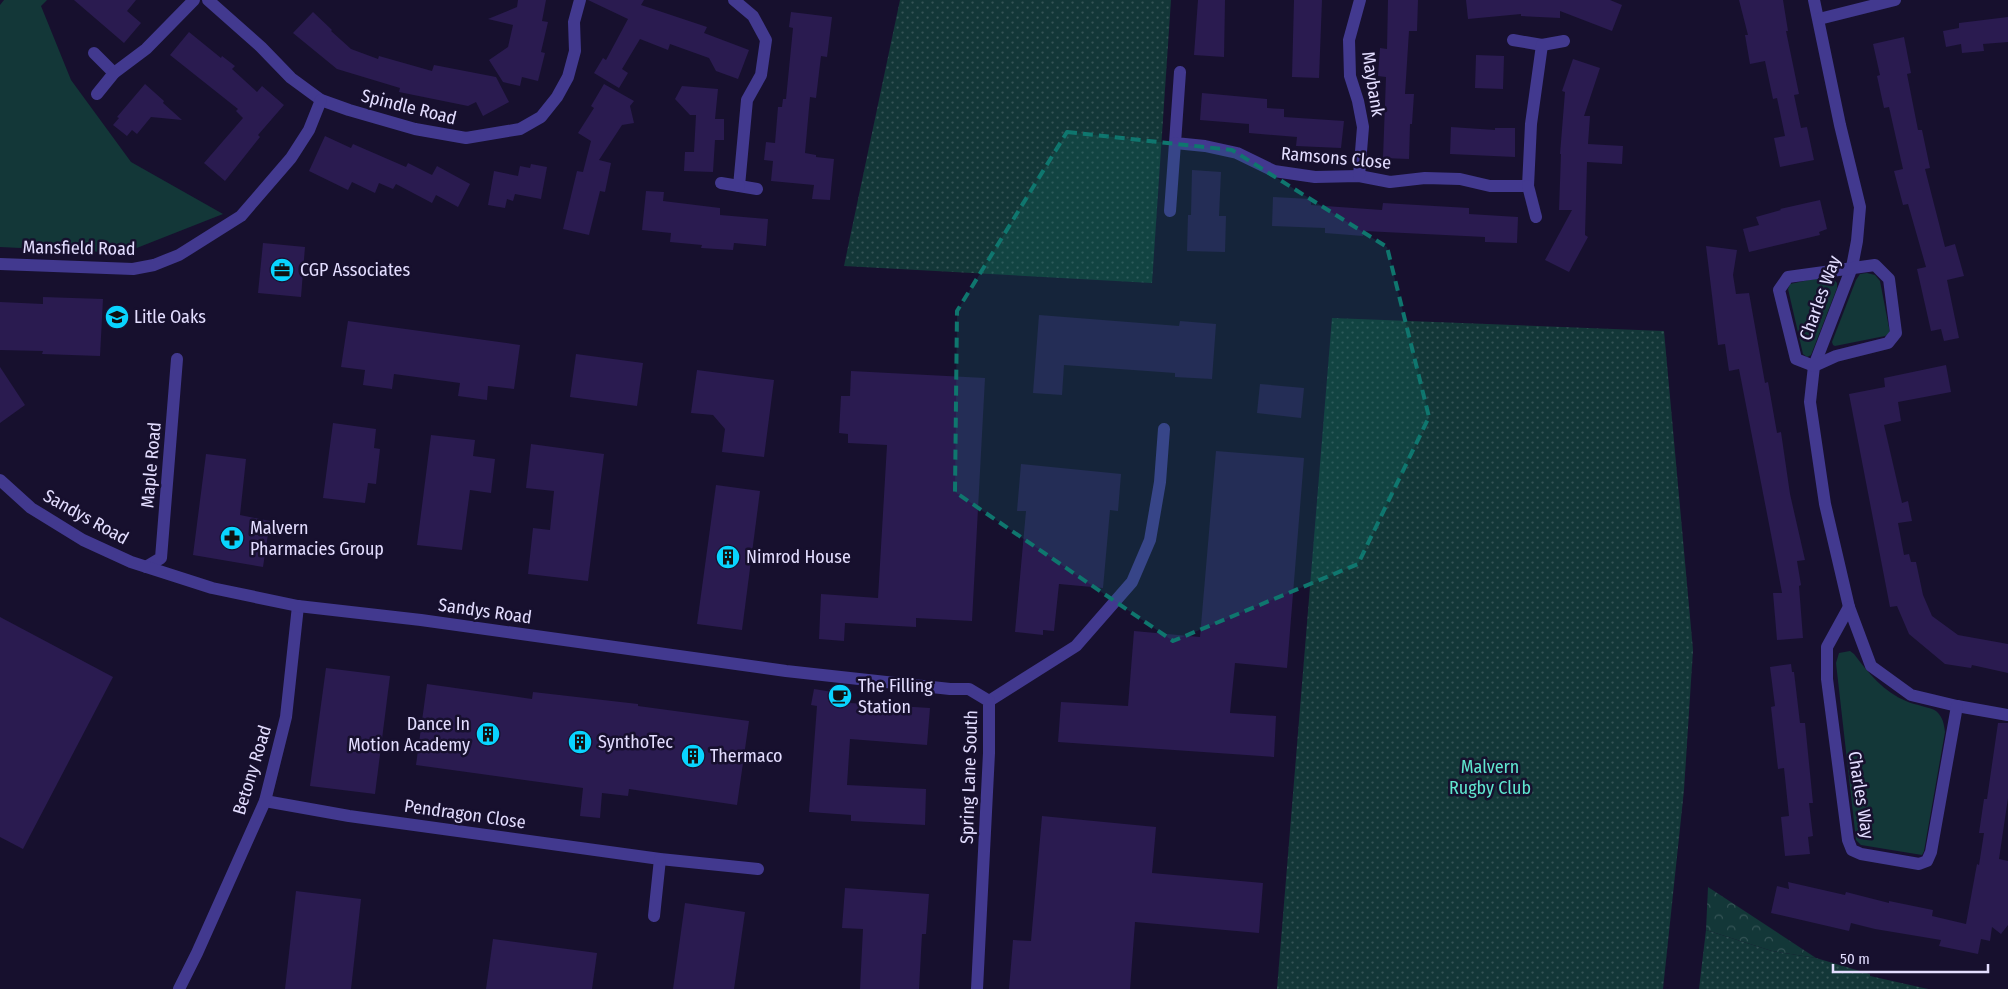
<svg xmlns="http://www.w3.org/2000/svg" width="2008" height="989" font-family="'Fira Sans Condensed',sans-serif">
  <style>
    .grass { fill: #133738 }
    .forest { fill: url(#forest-crowns) }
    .park { fill: url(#park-dots) }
    .building { fill: #2a1b50 }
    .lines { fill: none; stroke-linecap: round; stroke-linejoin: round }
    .minor { stroke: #42398f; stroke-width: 12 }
    .tertiary { stroke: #42398f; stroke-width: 12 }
    .marked { fill: #0f766e; fill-opacity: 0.2; stroke: #0f766e; stroke-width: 4; stroke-dasharray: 10 6; stroke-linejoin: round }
    .labels { text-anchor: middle; stroke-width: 5; stroke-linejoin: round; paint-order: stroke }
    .street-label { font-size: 18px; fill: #e3ddff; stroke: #17102e }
    .poi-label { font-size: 18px; fill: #e3ddff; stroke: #17102e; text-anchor: start }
    .park-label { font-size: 18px; fill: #60e7d0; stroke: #17102e }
  </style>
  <defs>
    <pattern id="forest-crowns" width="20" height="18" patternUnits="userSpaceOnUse" patternTransform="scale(1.25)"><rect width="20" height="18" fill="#133738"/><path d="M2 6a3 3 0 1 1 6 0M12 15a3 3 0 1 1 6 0" fill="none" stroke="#355456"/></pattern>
    <pattern id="park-dots" width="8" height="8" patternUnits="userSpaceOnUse" patternTransform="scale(1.25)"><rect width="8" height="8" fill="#133738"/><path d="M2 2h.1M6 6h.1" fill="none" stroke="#355456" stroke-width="1.8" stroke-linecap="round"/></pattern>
  </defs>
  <rect width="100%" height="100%" fill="#17102e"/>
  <g class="grass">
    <polygon points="4,0 47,0 41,6 71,80 131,162 223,214 124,253 0,247 0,5"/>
    <polygon points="1867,273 1875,275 1880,281 1890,333 1885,336 1835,346 1833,345 1832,342 1856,280 1860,274"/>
    <polygon points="1828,276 1832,277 1837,283 1837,288 1811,355 1807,357 1803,354 1788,289 1790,284"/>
    <path d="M1850,651L1854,654C1868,673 1884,692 1906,701C1914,705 1930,707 1936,711C1943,717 1944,724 1945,732L1924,851L1922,855L1861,845L1856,840L1836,663L1839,653Z"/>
  </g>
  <polygon class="forest" points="1708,887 1816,958 1772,951 1706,930"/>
  <g class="park">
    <polygon points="900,0 1171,0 1152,283 844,266"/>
    <polygon points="1332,318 1664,331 1693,650 1684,790 1663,989 1277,989"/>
    <polygon points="1706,930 1772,951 1816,958 1870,974 1870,976 1928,989 1699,989"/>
  </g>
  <g class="building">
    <polygon points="74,0 136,0 127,11 141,23 124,43"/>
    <polygon points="518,0 546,0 542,21 548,22 541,52 545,53 538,81 522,77 520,86 503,82 489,60 508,47 513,25 488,19 517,7"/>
    <polygon points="588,0 644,0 641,5 707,27 704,33 749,50 738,79 716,71 709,58 670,44 668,50 640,39 622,69 628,73 619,88 594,73 603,58 606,60 628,19"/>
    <polygon points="1198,0 1225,0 1224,57 1194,55"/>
    <polygon points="1294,0 1322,0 1319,78 1292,77"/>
    <polygon points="1388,0 1418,0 1417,31 1409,31 1405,94 1414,94 1412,124 1410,124 1409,159 1383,158 1386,77 1378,76 1380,48 1387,49"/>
    <polygon points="1466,0 1610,0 1622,5 1612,31 1560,11 1560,18 1521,16 1521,14 1468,19"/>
    <polygon points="1739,0 1783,0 1788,31 1786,31 1799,94 1794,95 1801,128 1807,127 1814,160 1780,167 1774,138 1785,136 1777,98 1773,99 1765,61 1750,64 1745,35 1748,35"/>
    <polygon points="313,12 332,30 331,31 351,49 378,59 379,56 432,71 434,65 496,77 509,102 483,116 476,102 468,106 399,92 400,88 337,69 293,33"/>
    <polygon points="791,12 832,17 827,57 821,56 816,98 810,97 805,153 816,155 816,157 834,159 830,200 812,199 814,185 771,181 773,161 764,160 766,142 775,143 778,107 782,107 783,99 786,99 793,28 789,27"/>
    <polygon points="2008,17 2008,42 1983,44 1984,51 1962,53 1961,44 1946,47 1943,31 1959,28 1959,23"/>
    <polygon points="189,32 221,58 222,56 235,66 232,69 257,92 262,86 284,105 258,135 260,137 225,181 204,163 243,118 236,111 238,109 170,55"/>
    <polygon points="1904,37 1911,73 1907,74 1918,130 1922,130 1930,168 1925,169 1945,247 1955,244 1964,276 1947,280 1959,338 1944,341 1941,329 1931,331 1917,269 1926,267 1908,204 1903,205 1894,171 1903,169 1889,107 1884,108 1877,76 1880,75 1873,44"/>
    <polygon points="1476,55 1504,56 1503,89 1475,88"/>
    <polygon points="1573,59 1600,68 1584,116 1590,116 1588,144 1623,146 1622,164 1587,162 1585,235 1588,237 1569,272 1545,260 1572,210 1559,210 1561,154 1560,154 1565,92 1562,91"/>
    <polygon points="145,84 164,101 163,103 182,120 151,117 137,134 132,130 127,136 113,125 119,118 117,117"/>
    <polygon points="604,84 634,101 630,106 634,123 622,125 599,160 611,163 605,192 600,191 589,235 563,229 577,171 583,172 591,141 578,133 594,108 591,106"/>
    <polygon points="682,86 718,89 715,119 724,119 724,140 715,140 713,172 684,171 685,152 694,152 696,115 690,115 675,99"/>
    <polygon points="1202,93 1267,99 1267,108 1284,109 1284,117 1344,121 1341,148 1296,146 1297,137 1249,133 1249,124 1200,120"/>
    <polygon points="1451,127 1495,130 1495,128 1515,128 1515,157 1450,154"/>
    <polygon points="325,136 351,148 353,144 406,167 408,163 432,175 437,166 470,184 458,207 436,195 432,203 396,184 393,189 379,183 375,193 352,182 348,190 309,171"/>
    <polygon points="531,164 547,167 541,199 515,194 513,201 507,199 505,208 488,205 494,171 518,176 520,166 530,168"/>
    <polygon points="1192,170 1221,172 1219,216 1226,216 1225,252 1187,251 1188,215 1191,215"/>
    <polygon points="646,191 664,192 663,201 720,208 720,215 768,219 766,246 734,243 733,250 701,248 702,245 670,242 671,233 642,230"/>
    <polygon points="1273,197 1311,199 1311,205 1382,210 1383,203 1469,208 1469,214 1518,217 1517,243 1485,242 1485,237 1364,231 1363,236 1325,233 1325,228 1272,226"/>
    <polygon points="1820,200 1827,229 1819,232 1820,235 1749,252 1743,229 1759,225 1756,217 1781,210 1780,209"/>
    <polygon points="263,243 305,247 301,297 258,293"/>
    <polygon points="1706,246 1737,250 1733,275 1736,294 1749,293 1765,383 1768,382 1777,433 1781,432 1790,494 1805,560 1797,561 1801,585 1799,586 1803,638 1777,640 1773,593 1782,593 1775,555 1739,369 1729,371 1725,344 1718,345"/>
    <polygon points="43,297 103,299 100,356 42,354 43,351 0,350 0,302 43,304"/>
    <polygon points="1039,315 1179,326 1180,321 1216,324 1212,379 1175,377 1175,373 1064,365 1062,395 1033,393"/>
    <polygon points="348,321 520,345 514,389 488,386 487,400 458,396 460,383 394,374 392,389 363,385 365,370 341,367"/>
    <polygon points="576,354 643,363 637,406 570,397"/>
    <polygon points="1946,365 1951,392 1898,402 1901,421 1884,425 1902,503 1908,501 1912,521 1898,523 1904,555 1909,554 1911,562 1916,562 1923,595 1932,616 1958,635 2008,644 2008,673 1972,665 1971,668 1945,664 1909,634 1897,606 1890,607 1849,394 1885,387 1884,378"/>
    <polygon points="0,367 25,405 0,423"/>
    <polygon points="697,370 774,380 764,457 722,452 725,429 713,415 691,413"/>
    <polygon points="851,371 985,378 972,621 916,618 916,627 845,623 844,641 819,639 821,594 878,598 887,445 848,443 848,434 839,433 841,396 850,396"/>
    <polygon points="1260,384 1304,388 1301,418 1257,413"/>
    <polygon points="333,423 376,429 374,448 380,449 376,484 368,483 365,503 323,498"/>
    <polygon points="431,435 475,440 473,456 495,459 491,493 470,490 462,550 417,545"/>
    <polygon points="531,444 604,454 588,581 528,574 533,528 550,530 554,491 526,488"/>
    <polygon points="1216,451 1304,458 1287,668 1235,663 1230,713 1276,716 1274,757 1058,742 1061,702 1128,706 1134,631 1200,637"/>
    <polygon points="206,454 246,459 240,515 270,521 263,567 193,555"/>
    <polygon points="1021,464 1121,474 1118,511 1110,510 1103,588 1059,584 1054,631 1043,630 1043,635 1015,632 1026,511 1017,511"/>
    <polygon points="716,485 760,491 742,630 697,624"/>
    <polygon points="0,617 113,677 23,849 0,837"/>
    <polygon points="1791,664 1792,672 1794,672 1800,723 1805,723 1813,803 1809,803 1813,836 1808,837 1810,854 1785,856 1781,817 1789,816 1784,768 1778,769 1771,707 1775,706 1770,667"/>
    <polygon points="326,668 390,676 375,794 310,786"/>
    <polygon points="427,684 532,699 533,692 638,704 638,706 749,721 737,805 629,789 628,796 602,793 600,818 580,816 583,788 416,765"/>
    <polygon points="814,689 851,695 850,703 930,708 927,745 850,739 847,785 926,789 925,825 851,821 851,815 809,812 817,706 811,705"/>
    <polygon points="1998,723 2008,723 2008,798 1999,859 2008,861 2008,925 2001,934 1992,927 1990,941 1981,939 1978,954 1939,946 1941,940 1875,929 1851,923 1849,931 1771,913 1777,886 1789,889 1788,882 1845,895 1846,892 1889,903 1889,901 1933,910 1932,916 1966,924 1977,864 1979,865 1984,833 1979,833 1984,799 1987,799"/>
    <polygon points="1042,816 1156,827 1152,873 1263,883 1259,933 1135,922 1130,989 1009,989 1013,940 1031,941"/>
    <polygon points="845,888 929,894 926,934 922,934 919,989 860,989 863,929 842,928"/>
    <polygon points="296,891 361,899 351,989 285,989"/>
    <polygon points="685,903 745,912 734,989 673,989"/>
    <polygon points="493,939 597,953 592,989 486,989"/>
  </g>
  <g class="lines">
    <g class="minor">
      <polyline points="208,0 261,47 291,78 321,100 349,110 415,129 466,138 520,129 541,117 557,97 568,77 575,51 574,22 580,0"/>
      <polyline points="734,0 753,16 766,40 761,75 747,100 739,186 757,189"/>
      <polyline points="1814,0 1840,125 1860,207 1857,241 1852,267 1814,366 1810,402 1825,504 1849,607 1871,666 1911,695 1957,706 2008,715"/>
      <polyline points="1819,19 1895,0"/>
      <polyline points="1513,40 1542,45"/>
      <polyline points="94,53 114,73"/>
      <polyline points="1180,72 1175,143 1205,146 1237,153 1274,171 1315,177 1359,176 1390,182 1425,178 1460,179 1490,186 1528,186 1531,124 1542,45 1564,41"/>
      <polyline points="97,94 114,73 146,49 194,0"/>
      <polyline points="1359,176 1363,127 1358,101 1350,76 1349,40 1360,0"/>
      <polyline points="721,183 739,186"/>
      <polyline points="1528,186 1536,217"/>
      <polyline points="1170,211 1175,143"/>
      <polyline points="0,264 133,269 154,265 179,255 241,216 291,158 309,130 321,100"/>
      <polygon points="1875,265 1889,279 1896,333 1888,343 1836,356 1814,366 1796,359 1779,290 1788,277"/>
      <polyline points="146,567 161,558 177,359"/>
      <polyline points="1849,607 1827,647 1827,679 1848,840 1852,850 1861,854 1919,864 1927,861 1931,852 1957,706"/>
      <polyline points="989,701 1076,646 1132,582 1150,540 1160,482 1164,429"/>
      <polyline points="265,801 349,816 660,859 758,869"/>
      <polyline points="654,916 660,859"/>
      <polyline points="179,989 197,953 265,801 286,717 298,606"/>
    </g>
    <polyline class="tertiary" points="0,480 31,508 83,540 131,562 212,588 298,606 421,620 786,671 950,689 969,689 989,701 989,753 977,989"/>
  </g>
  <path class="marked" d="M1067,132L1232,150L1387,247L1429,417L1358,564L1173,641L955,492L957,311Z"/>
  <defs>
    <g id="office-disc" transform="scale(1.25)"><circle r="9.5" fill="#09d4ff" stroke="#17102e"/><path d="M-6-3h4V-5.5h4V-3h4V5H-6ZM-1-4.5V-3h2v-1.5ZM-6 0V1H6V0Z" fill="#111"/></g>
    <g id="school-disc" transform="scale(1.25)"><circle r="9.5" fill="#09d4ff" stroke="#17102e"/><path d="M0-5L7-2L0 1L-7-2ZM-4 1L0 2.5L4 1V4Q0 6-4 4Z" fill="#111"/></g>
    <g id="pharmacy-disc" transform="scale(1.25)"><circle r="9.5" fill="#09d4ff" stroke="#17102e"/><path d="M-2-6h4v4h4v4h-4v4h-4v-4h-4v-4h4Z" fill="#111"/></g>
    <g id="building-disc" transform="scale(1.25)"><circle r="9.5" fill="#09d4ff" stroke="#17102e"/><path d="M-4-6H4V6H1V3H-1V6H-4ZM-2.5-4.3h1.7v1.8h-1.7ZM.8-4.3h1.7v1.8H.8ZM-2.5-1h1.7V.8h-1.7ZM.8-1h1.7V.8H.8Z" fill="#111"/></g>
    <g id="cafe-disc" transform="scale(1.25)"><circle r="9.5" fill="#09d4ff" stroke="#17102e"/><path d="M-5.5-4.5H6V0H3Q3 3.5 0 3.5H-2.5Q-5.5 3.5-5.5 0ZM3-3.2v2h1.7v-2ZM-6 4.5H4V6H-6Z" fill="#111"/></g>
  </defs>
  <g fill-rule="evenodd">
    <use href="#office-disc" x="282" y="270"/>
    <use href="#school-disc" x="117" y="317"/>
    <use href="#pharmacy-disc" x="232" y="538"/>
    <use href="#building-disc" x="728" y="557"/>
    <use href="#cafe-disc" x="840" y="696"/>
    <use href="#building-disc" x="488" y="734"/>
    <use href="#building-disc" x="580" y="742"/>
    <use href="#building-disc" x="693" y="756"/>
  </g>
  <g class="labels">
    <g class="street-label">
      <text transform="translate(1373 84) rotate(81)" y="6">Maybank</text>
      <text transform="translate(409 107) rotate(14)" y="6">Spindle Road</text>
      <text transform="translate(1336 158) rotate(5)" y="6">Ramsons Close</text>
      <text transform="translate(79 248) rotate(1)" y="6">Mansfield Road</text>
      <text transform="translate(1820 298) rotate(-70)" y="6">Charles Way</text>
      <text transform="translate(151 465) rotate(-85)" y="6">Maple Road</text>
      <text transform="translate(86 517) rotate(29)" y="6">Sandys Road</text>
      <text transform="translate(485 611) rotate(8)" y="6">Sandys Road</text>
      <text transform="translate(252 770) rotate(-73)" y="6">Betony Road</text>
      <text transform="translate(969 777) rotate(-88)" y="6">Spring Lane South</text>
      <text transform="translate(1861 795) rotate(81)" y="6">Charles Way</text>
      <text transform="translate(465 814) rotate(8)" y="6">Pendragon Close</text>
    </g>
    <g class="poi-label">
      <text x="300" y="276">CGP Associates</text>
      <text x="134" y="323">Litle Oaks</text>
      <text x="250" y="534">Malvern<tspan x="250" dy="21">Pharmacies Group</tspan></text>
      <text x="746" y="563">Nimrod House</text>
      <text x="858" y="692">The Filling<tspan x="858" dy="21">Station</tspan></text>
      <text x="470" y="730" text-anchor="end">Dance In<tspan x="470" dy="21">Motion Academy</tspan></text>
      <text x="598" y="748">SynthoTec</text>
      <text x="710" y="762">Thermaco</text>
    </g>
    <g class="park-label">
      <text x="1490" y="773">Malvern<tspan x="1490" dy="21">Rugby Club</tspan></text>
    </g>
  </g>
  <path d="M1833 964v8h155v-8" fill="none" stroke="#e3ddff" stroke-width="2.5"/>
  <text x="1840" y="964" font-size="15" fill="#e3ddff" stroke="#17102e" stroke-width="4" paint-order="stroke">50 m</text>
</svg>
